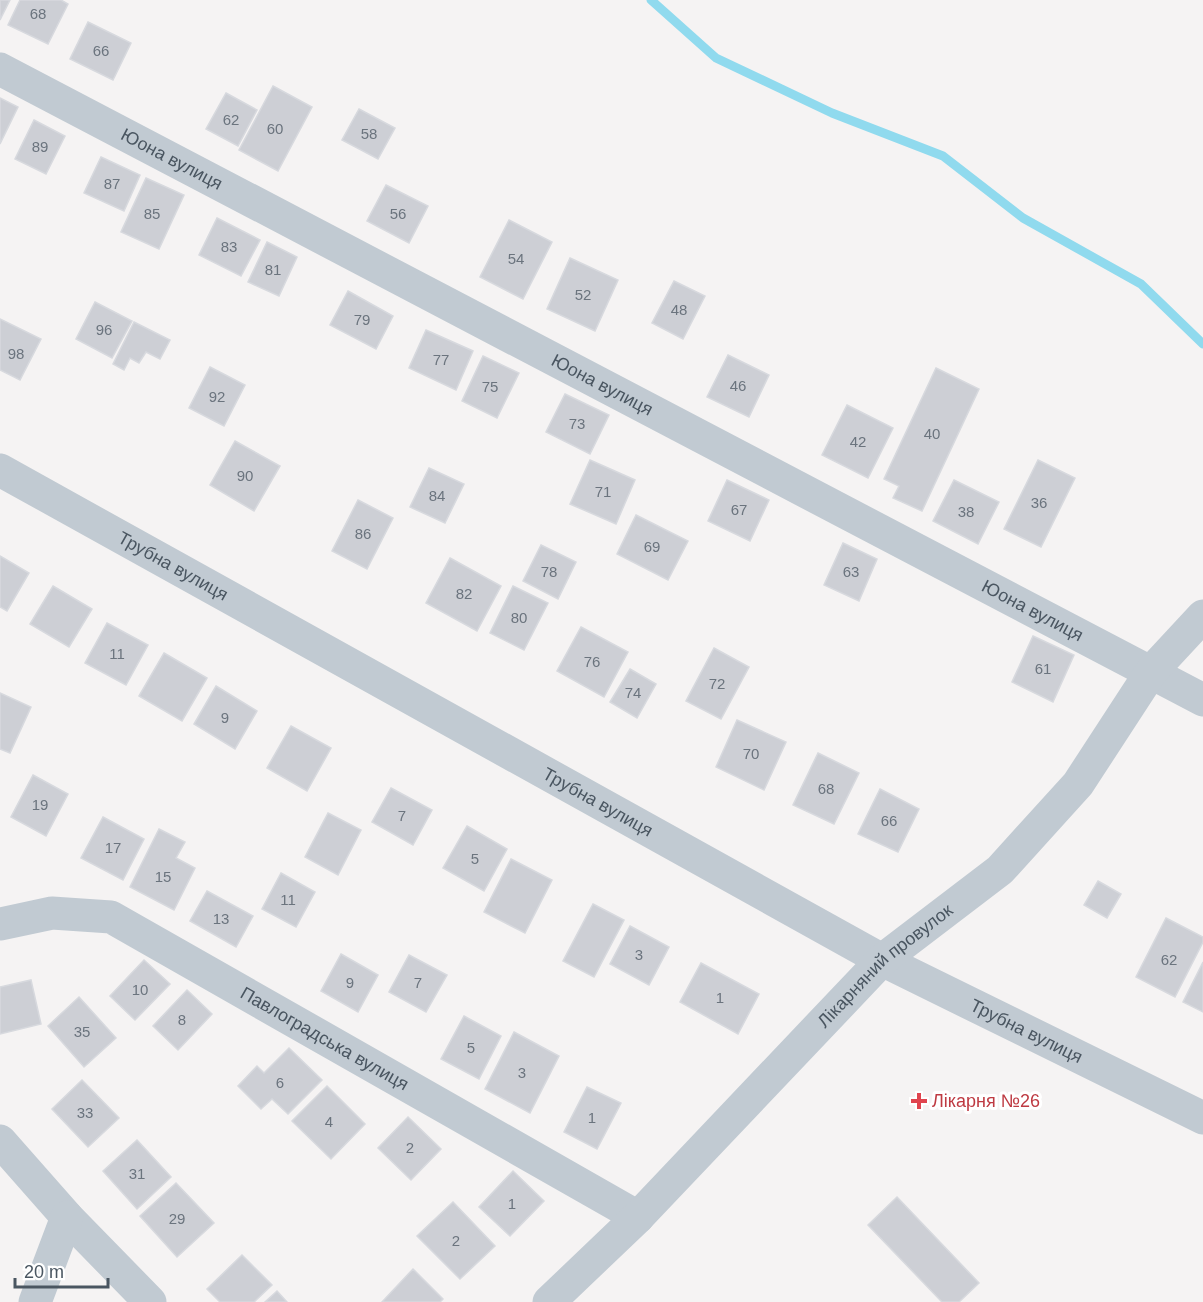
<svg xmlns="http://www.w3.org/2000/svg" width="1203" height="1302" font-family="Helvetica,sans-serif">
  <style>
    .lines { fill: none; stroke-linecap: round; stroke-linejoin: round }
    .stream { stroke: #90daee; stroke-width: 9 }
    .building { fill: #cdcfd5; stroke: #d7d9de; stroke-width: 1.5 }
    .minor { stroke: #c1cad2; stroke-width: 33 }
    .health-dot { fill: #e0444e; stroke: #fff; stroke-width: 2 }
    .labels { text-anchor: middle; stroke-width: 6; stroke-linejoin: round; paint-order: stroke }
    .number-label { font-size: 15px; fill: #6b747e }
    .street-label { font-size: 18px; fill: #4a5661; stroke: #fff }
    .health-label { font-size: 18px; fill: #be3a42; stroke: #fff; text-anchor: start }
  </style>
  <rect width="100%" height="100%" fill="#f5f3f3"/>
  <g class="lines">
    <polyline class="stream" points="651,0 716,58 832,113 943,156 1023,218 1141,284 1203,344"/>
  </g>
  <g class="building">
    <polygon points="0,0 10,0 0,20"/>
    <polygon points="20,0 61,0 68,4 48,44 8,25"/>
    <polygon points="88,22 131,43 113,80 70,59"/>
    <polygon points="273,86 312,107 278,171 239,150"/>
    <polygon points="226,93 257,110 238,146 206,129"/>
    <polygon points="0,98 18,107 0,144"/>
    <polygon points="359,109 395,128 378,159 342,140"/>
    <polygon points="34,120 65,136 46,174 15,159"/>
    <polygon points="101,157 140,175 124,211 84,193"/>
    <polygon points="146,178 184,195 159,249 121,232"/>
    <polygon points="386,185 428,206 409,243 367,221"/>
    <polygon points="217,218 260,240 241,276 199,255"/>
    <polygon points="509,220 552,242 523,299 480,277"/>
    <polygon points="267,242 297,257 279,296 248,282"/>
    <polygon points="570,258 618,280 595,331 547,309"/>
    <polygon points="674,281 705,296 683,339 652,323"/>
    <polygon points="348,291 393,316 376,349 330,325"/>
    <polygon points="95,302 132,321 112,358 76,339"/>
    <polygon points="0,319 41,339 20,380 0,370"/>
    <polygon points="134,322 170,340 160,359 146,352 139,363 130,358 124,370 113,364"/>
    <polygon points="426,330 473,351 456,390 409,368"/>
    <polygon points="728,355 769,375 749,417 707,397"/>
    <polygon points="483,356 519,373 497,418 462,401"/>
    <polygon points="210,367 245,385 224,426 189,408"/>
    <polygon points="936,368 979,389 922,511 893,498 899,486 884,479"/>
    <polygon points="565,394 609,415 590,454 546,432"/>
    <polygon points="847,405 893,428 868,478 822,455"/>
    <polygon points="235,441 280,466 254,511 210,485"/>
    <polygon points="590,460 635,480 616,524 570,504"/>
    <polygon points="1038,460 1075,478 1041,547 1004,529"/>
    <polygon points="429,468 464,484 445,523 410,507"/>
    <polygon points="727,480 769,500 750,541 708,521"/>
    <polygon points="954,480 999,502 978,544 933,521"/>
    <polygon points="358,500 393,518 367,569 332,551"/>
    <polygon points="636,515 688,541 668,580 617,554"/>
    <polygon points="843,543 877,559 859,601 824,585"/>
    <polygon points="541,545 576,562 558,599 523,581"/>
    <polygon points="0,556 29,573 7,611 0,607"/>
    <polygon points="450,558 501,586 477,631 426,603"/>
    <polygon points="53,586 92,609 69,647 30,624"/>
    <polygon points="513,586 548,603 524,650 490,633"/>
    <polygon points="107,623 148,645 126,685 85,663"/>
    <polygon points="581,627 628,652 604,697 557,671"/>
    <polygon points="1033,636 1074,655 1053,702 1012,682"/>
    <polygon points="714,648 749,667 721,719 686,701"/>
    <polygon points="164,653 207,678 182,721 139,696"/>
    <polygon points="630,669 656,684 637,718 610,702"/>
    <polygon points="216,686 257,711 235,749 194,724"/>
    <polygon points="0,693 31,707 10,753 0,749"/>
    <polygon points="737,720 786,742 764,790 716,767"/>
    <polygon points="291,726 331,748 307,791 267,768"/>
    <polygon points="818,753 859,773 834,824 793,805"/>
    <polygon points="33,775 68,794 46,836 11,817"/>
    <polygon points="391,788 432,810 413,845 372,822"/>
    <polygon points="880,789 919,809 898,852 858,834"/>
    <polygon points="328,813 361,830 338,875 305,857"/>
    <polygon points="103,817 144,839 123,880 81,858"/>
    <polygon points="467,826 507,849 484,891 443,868"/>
    <polygon points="159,829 185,842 176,858 195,868 174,910 130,887"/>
    <polygon points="511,859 552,880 525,933 484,912"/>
    <polygon points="281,873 315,892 296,927 262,909"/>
    <polygon points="1098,881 1121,894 1107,918 1084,905"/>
    <polygon points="207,891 253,916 236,947 190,921"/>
    <polygon points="593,904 624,920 594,977 563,961"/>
    <polygon points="1166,918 1203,937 1203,942 1175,997 1136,977"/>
    <polygon points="630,926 669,947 649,985 610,964"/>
    <polygon points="341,954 378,975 358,1012 321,991"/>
    <polygon points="409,955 447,975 426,1012 389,992"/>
    <polygon points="144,960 170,984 135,1020 110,996"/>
    <polygon points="1203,962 1203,1012 1183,1002"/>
    <polygon points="701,963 759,994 738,1034 680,1002"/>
    <polygon points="31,980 41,1024 0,1034 0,987"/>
    <polygon points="187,990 212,1014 178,1050 153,1026"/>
    <polygon points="79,997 116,1038 84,1067 48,1026"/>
    <polygon points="464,1016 501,1036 479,1079 441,1059"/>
    <polygon points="514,1032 559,1056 530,1113 485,1089"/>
    <polygon points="289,1048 322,1080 288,1114 272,1099 261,1109 238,1086 257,1066 264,1073"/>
    <polygon points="82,1080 119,1118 88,1147 52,1109"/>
    <polygon points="327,1086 365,1124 331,1159 292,1121"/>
    <polygon points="587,1087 621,1103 597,1149 564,1132"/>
    <polygon points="408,1117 441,1149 411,1180 378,1148"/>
    <polygon points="137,1140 171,1177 137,1209 103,1171"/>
    <polygon points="513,1171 544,1201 510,1236 479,1207"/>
    <polygon points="176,1183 214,1223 177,1257 140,1216"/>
    <polygon points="897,1197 979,1283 959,1302 942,1302 868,1225"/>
    <polygon points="453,1202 495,1246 460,1279 417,1236"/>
    <polygon points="242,1255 272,1285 254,1302 220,1302 207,1289"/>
    <polygon points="413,1269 443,1299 440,1302 382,1302"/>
    <polygon points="277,1291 287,1302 265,1302"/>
  </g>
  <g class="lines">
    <g class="minor">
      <path id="s1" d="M0,69L1203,700"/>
      <path id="s2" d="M0,470L882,960L1203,1118"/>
      <path id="s3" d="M0,924L52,913L111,917L638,1217"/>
      <polyline points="0,1141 67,1217 150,1302"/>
      <polyline points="35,1302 67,1217"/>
      <path id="s4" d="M549,1302L638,1217L882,960L1000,870L1078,784L1151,672L1203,616"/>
    </g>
  </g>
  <path class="health-dot" d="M916 1092h6v6h6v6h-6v6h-6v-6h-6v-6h6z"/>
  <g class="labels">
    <g class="number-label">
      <text x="38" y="19">68</text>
      <text x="101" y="56">66</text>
      <text x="231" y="125">62</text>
      <text x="275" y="134">60</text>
      <text x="369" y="139">58</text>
      <text x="40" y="152">89</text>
      <text x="112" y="189">87</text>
      <text x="152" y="219">85</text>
      <text x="398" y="219">56</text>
      <text x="229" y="252">83</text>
      <text x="516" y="264">54</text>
      <text x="273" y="275">81</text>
      <text x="583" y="300">52</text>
      <text x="679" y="315">48</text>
      <text x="362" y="325">79</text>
      <text x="104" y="335">96</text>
      <text x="16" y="359">98</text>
      <text x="441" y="365">77</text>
      <text x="738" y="391">46</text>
      <text x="490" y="392">75</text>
      <text x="217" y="402">92</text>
      <text x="577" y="429">73</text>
      <text x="932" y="439">40</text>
      <text x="858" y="447">42</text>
      <text x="245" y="481">90</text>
      <text x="603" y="497">71</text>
      <text x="437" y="501">84</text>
      <text x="1039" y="508">36</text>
      <text x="739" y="515">67</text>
      <text x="966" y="517">38</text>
      <text x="363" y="539">86</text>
      <text x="652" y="552">69</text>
      <text x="549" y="577">78</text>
      <text x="851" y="577">63</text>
      <text x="464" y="599">82</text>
      <text x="519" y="623">80</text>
      <text x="117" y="659">11</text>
      <text x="592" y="667">76</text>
      <text x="1043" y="674">61</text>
      <text x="717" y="689">72</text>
      <text x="633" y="698">74</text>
      <text x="225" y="723">9</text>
      <text x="751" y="759">70</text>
      <text x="826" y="794">68</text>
      <text x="40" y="810">19</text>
      <text x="402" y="821">7</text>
      <text x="889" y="826">66</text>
      <text x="113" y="853">17</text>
      <text x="475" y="864">5</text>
      <text x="163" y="882">15</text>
      <text x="288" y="905">11</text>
      <text x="221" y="924">13</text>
      <text x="639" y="960">3</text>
      <text x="1169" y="965">62</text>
      <text x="350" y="988">9</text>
      <text x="418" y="988">7</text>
      <text x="140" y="995">10</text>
      <text x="720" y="1003">1</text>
      <text x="182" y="1025">8</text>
      <text x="82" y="1037">35</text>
      <text x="471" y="1053">5</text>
      <text x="522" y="1078">3</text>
      <text x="280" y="1088">6</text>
      <text x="85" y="1118">33</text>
      <text x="592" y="1123">1</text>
      <text x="329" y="1127">4</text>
      <text x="410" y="1153">2</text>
      <text x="137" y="1179">31</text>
      <text x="512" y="1209">1</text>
      <text x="177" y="1224">29</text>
      <text x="456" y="1246">2</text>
    </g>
    <g class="street-label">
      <text dy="6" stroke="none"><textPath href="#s1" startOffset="194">Юона вулиця</textPath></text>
      <text dy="6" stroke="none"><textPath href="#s1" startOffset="680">Юона вулиця</textPath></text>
      <text dy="6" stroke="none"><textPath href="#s2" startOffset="198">Трубна вулиця</textPath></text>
      <text dy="6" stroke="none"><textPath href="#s1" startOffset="1166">Юона вулиця</textPath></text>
      <text dy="6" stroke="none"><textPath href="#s2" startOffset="684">Трубна вулиця</textPath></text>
      <text dy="6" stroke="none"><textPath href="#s4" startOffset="476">Лікарняний провулок</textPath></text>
      <text dy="6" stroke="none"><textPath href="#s2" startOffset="1170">Трубна вулиця</textPath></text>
      <text dy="6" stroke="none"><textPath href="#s3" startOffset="358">Павлоградська вулиця</textPath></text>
    </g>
    <g class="health-label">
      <text x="932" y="1107">Лікарня №26</text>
    </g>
  </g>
  <path d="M15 1278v9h93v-9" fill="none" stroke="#4a5661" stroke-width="3"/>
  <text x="24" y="1278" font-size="18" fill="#4a5661" stroke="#ffffff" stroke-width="4.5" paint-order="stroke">20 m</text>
</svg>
